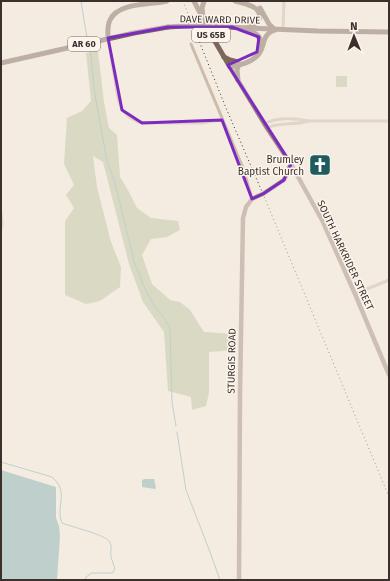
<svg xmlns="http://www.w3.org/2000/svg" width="390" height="581" font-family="'Fira Sans',sans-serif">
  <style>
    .green { fill: #b8c4a0 }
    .water { fill: #7fb0b2 }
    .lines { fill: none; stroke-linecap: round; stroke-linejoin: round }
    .stream { stroke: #7fb0b2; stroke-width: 1 }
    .street { stroke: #cdbbac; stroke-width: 3 }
    .secondary { stroke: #a18a7d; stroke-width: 4.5 }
    .primary { stroke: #7d675c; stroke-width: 5 }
    .rail { stroke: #3b302b; stroke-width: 1; stroke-dasharray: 1 3; stroke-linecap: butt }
    .primary-bridge { stroke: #7d675c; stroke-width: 5 }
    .marked { fill: none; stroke: #7b2cbf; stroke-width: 3; stroke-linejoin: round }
    .labels { text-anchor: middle; stroke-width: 3; stroke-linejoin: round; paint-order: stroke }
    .shield { fill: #fbf5ee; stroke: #756b66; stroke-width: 1 }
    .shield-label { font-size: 9px; font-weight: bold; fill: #3b302b }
    .street-label { font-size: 10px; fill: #3b302b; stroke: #fbf5ee }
    .poi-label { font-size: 10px; fill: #3b302b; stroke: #fbf5ee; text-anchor: end }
  </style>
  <rect width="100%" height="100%" fill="#f4ebe1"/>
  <g class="green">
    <polygon points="98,51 104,102 109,128 117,135 120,177 129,192 137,208 151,218 178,221 180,230 167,237 151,239 142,255 152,284 170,300 180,302 190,310 204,332 234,334 235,350 209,352 209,392 206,406 192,410 191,397 168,391 164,332 143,302 129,264 103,162 93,156 97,187 111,242 121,267 120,287 100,301 86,304 65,295 65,221 74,208 66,195 74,185 64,164 67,118 82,111 91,101 86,53"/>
    <rect x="336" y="76" width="11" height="11"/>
  </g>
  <g class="water">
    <polygon points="1,470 56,487 56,518 59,526 60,536 57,580 7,580 1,578"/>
    <polygon points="145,479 154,479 156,488 155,489 142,487 142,480"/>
  </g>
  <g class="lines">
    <g class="stream">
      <polyline points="81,1 87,38"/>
      <polyline points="90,48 95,95 107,161 115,183 135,265 146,291 155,307 165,319 170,329 172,402 176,426"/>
      <polyline points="177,432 186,490 210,552 220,580"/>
      <path d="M1,462L52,477C70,492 55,506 62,523C72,527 103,534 109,541C113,547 110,551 111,557C112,561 114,565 115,569L112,573H92L86,577L85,580"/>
    </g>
    <g class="street">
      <polyline points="283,30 284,1"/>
      <polyline points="108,38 118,99 122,110 129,117 138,122 148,123 203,123 222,120"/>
      <polyline points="191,44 243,168 252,199"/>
      <path d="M264,124C276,117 295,118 308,121H389"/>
      <path d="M267,128C279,121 295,126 308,121"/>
      <polyline points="1,214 2,224 1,229"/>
      <polyline points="355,294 389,280"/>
    </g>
    <g class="secondary">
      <polyline points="230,67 267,128 291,164 323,222 355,294 389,375"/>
      <polyline points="239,580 240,393 243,218 246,207 252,199 263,194 284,180 291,164"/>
    </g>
    <g class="primary">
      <path d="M194,1L213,38L230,67C239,65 250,63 257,56C266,48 260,36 274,30"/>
      <path d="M235,1C243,3 264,7 259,19C257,23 253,25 248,27"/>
      <polyline points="260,8 269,24 275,30"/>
      <polyline points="203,17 202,8 204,1"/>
      <polyline points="225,27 318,31 389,32"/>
      <path d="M244,30C254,32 262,34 260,46"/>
      <path d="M108,38C108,32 107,26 110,20C118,2 151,5 167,1"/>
      <polyline points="224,57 230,60 238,62"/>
      <polyline points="1,63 134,33 168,27"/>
      <polyline points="238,80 237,70 239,64"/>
    </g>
    <polyline class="rail" points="183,1 226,108 263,194 389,497"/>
    <polyline class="primary-bridge" points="168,27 199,25 225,27"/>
  </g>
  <path d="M0 0H390V581H0ZM168,27H232L259,37L257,52L228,65L291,164L284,180L263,194L252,199L222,120L142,123L122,110L108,38Z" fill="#f4ebe1" fill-opacity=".55" fill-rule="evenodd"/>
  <path class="marked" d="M168,27H232L259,37L257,52L228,65L291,164L284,180L263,194L252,199L222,120L142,123L122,110L108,38Z"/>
  <defs>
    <g id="church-square" transform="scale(1.15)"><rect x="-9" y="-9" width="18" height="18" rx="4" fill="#1f5a5e" stroke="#fbf5ee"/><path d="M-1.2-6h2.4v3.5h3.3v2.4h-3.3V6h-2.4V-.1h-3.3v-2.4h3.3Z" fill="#fff"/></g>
  </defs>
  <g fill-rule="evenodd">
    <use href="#church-square" x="320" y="165"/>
  </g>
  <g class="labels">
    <g class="shield">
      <rect x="192" y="28" width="38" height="14" rx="3"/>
      <rect x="68" y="37" width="32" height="14" rx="3"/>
    </g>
    <g class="shield-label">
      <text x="211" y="38">US 65B</text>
      <text x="84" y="47">AR 60</text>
    </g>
    <g class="street-label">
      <text transform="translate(220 19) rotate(1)" y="4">DAVE WARD DRIVE</text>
      <text transform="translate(346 255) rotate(65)" y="4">SOUTH HARKRIDER STREET</text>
      <text transform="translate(231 361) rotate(-89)" y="4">STURGIS ROAD</text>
    </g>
    <g class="poi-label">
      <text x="304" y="163">Brumley<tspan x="304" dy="12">Baptist Church</tspan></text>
    </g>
  </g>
  <rect width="390" height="581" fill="none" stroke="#3b302b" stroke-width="4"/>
  <g transform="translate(354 36) rotate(359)" stroke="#fbf5ee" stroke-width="3" paint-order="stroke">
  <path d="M0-3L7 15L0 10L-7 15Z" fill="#3b302b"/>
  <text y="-6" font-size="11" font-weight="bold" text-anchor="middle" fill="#3b302b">N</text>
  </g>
</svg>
